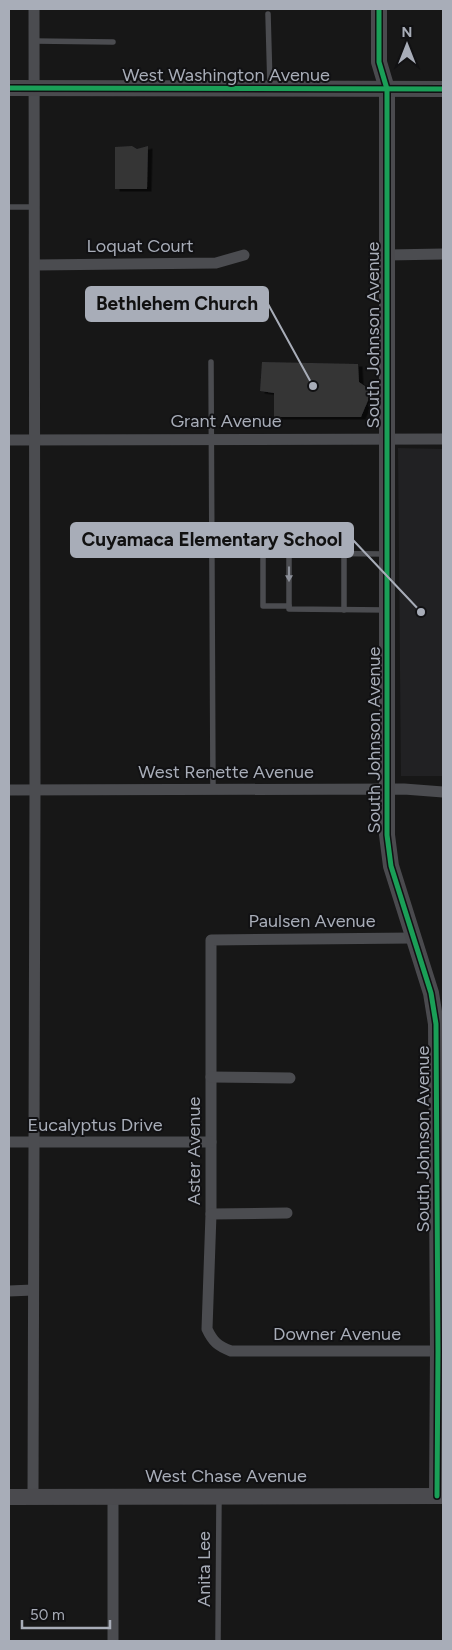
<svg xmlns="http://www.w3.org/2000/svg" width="452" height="1650" font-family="Figtree,sans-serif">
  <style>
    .built { fill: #212123 }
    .building { fill: #353536; filter: url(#shadow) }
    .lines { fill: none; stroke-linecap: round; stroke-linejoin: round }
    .lane { stroke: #4b4c50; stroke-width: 5.5 }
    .street { stroke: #4b4c50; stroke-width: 11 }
    .secondary { stroke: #4a4a4e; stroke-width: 16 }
    .cycleway-casing { stroke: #111113; stroke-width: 8 }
    .cycleway { stroke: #1a9f57; stroke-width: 5 }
    .oneway { fill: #8c9099 }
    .labels { text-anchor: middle; stroke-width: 4; stroke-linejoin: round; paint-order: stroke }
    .street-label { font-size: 18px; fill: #a8adb8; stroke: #111113 }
    .leader { fill: none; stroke: #a8adb8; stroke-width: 2 }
    .callout-dot { fill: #a8adb8; stroke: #111113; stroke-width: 2 }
    .callout { fill: #a8adb8; stroke: #a8adb8; stroke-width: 2 }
    .callout-label { font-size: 19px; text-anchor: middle; font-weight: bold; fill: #111 }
  </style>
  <defs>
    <filter id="shadow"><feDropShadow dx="4.5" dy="2.5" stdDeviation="0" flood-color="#0009"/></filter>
  </defs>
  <rect width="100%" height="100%" fill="#171717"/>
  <polygon class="built" points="398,448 443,449 443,776 401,776"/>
  <g class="building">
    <polygon points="132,146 137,149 148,146 147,189 115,189 115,147"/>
    <polygon points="262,362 358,364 359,382 372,391 361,417 274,417 274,393 260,391"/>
  </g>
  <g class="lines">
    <g class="lane">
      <polyline points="268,14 270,86"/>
      <polyline points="35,41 113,42"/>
      <polyline points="9,207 34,207"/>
      <polyline points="211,362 213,790"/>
      <polyline points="232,553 289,553"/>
      <polyline points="263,553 263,606 289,606"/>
      <polyline points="344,554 344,610"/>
      <polyline points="385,554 289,553 289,609 386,610"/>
      <polyline points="218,1641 219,1498"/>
    </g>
    <g class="street">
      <polyline points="387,255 443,254"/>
      <polyline points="35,265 216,263 244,255"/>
      <polyline points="9,440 443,439"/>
      <polyline points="9,790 404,789 443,792"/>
      <path d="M413,938L211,940V1214L207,1329C213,1342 218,1346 231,1351H443"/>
      <polyline points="211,1077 290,1078"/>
      <polyline points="9,1142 211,1142"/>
      <polyline points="211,1214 287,1213"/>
      <polyline points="9,1291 33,1290"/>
      <polyline points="33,1496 35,789 34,9"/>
      <polyline points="113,1496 113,1641"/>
    </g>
    <g class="secondary">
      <polyline points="379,9 379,62 387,89 387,835 391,866 431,993 436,1024 438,1351 437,1496"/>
      <polyline points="9,88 443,89"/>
      <polyline points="9,1497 443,1496"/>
    </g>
    <g class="cycleway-casing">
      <g id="cycleway">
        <polyline points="379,9 379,62 387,89 387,835 391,866 431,993 436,1024 438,1351 437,1496"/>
        <polyline points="9,88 443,89"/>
      </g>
    </g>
    <use href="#cycleway" class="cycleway"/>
  </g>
  <defs><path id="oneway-solid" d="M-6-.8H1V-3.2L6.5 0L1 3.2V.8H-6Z" transform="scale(1.25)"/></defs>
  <use class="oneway" href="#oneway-solid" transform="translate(289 574) rotate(90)"/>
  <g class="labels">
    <g class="street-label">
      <text x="226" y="81">West Washington Avenue</text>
      <text x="140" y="252">Loquat Court</text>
      <text transform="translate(373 335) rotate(-90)" y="6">South Johnson Avenue</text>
      <text x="226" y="427">Grant Avenue</text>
      <text transform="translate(374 740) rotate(-90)" y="6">South Johnson Avenue</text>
      <text x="226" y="778">West Renette Avenue</text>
      <text x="312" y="927">Paulsen Avenue</text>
      <text x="95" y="1131">Eucalyptus Drive</text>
      <text transform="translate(423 1139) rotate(-90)" y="6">South Johnson Avenue</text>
      <text transform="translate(194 1151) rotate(-90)" y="6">Aster Avenue</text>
      <text x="337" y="1340">Downer Avenue</text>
      <text x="226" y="1482">West Chase Avenue</text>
      <text transform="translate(204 1569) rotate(-90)" y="6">Anita Lee</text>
    </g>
  </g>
  <path class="leader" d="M313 386L268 304M421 612L353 540"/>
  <g class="callout-dot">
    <circle cx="313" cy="386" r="5"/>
    <circle cx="421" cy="612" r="5"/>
  </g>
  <g class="callout">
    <rect x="86" y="287" width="182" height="34" rx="5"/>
    <rect x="71" y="523" width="282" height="34" rx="5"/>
  </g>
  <g class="callout-label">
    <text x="177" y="310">Bethlehem Church</text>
    <text x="212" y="546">Cuyamaca Elementary School</text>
  </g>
  <rect width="452" height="1650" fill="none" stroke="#a8adb8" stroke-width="20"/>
  <g transform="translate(407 45)" stroke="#111113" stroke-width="4" paint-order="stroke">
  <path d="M0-4L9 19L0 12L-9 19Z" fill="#a8adb8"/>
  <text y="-8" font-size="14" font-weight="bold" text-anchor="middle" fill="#a8adb8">N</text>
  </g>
  <path d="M22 1620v8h88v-8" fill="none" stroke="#a8adb8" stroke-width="2.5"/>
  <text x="30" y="1620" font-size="15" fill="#a8adb8" stroke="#111113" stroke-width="4" paint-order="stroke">50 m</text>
</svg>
